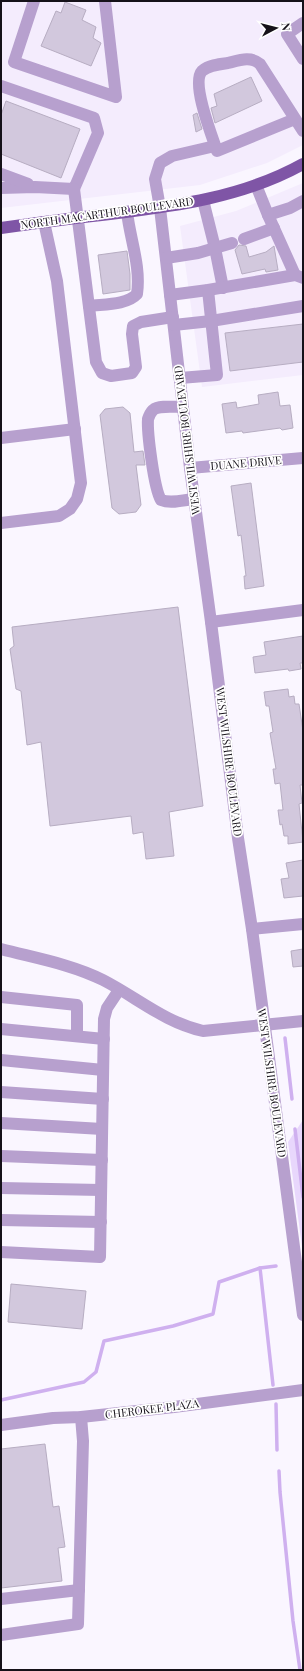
<svg xmlns="http://www.w3.org/2000/svg" width="304" height="1671" font-family="'Playfair Display',serif">
  <style>
    .built { fill: #f4ecfd }
    .green { fill: #e8d7fc }
    .lines { fill: none; stroke-linecap: round; stroke-linejoin: round }
    .stream { stroke: #cfb0ef; stroke-width: 3.5 }
    .building { fill: #d2c8dd; stroke: #b7adc2 }
    .minor { stroke: #b7a0ce; stroke-width: 12 }
    .major { stroke: #7f55a6; stroke-width: 12 }
    .labels { text-anchor: middle; stroke-width: 3.5; stroke-linejoin: round; paint-order: stroke }
    .street-label { font-size: 11px; fill: #151119; stroke: #fff }
  </style>
  <rect width="100%" height="100%" fill="#faf6ff"/>
  <g class="built">
    <polygon points="1,1 303,1 303,145 267,163 200,185 1,208"/>
    <polygon points="303,183 303,375 202,387 180,226 236,211"/>
  </g>
  <polygon class="green" points="303,1120 303,1254 288,1142"/>
  <g class="lines">
    <g class="stream">
      <polyline points="285,1038 292,1099"/>
      <polyline points="295,1129 303,1197"/>
      <polyline points="273,1385 260,1268 276,1266"/>
      <polyline points="1,1400 84,1382 96,1372 104,1341 173,1326 213,1314 219,1282 260,1268"/>
      <polyline points="276,1404 277,1450"/>
      <polyline points="279,1471 280,1492 293,1621 300,1670"/>
    </g>
  </g>
  <g class="building">
    <polygon points="65,2 86,10 82,20 96,27 93,38 101,43 91,66 41,46 56,11 61,13"/>
    <polygon points="251,77 262,101 215,123 211,108 217,106 214,94"/>
    <polygon points="6,101 80,129 61,178 1,154 1,115"/>
    <polygon points="197,113 202,129 196,132 193,115"/>
    <polygon points="239,245 246,246 249,257 266,252 274,246 278,270 266,272 265,269 242,274 235,250"/>
    <polygon points="127,251 130,274 130,290 103,294 98,255"/>
    <polygon points="303,324 303,362 230,371 225,333"/>
    <polygon points="278,392 280,406 290,405 293,428 282,430 280,428 243,433 242,431 226,433 222,404 236,402 237,408 259,404 258,395"/>
    <polygon points="123,407 130,413 134,452 143,451 145,465 136,465 141,505 136,512 119,514 112,508 100,415 105,409"/>
    <polygon points="251,483 264,586 245,589 244,576 246,576 241,535 238,536 231,486"/>
    <polygon points="178,607 203,806 169,812 174,856 146,859 143,832 133,834 131,816 50,826 41,742 27,745 21,691 16,689 10,649 14,646 12,627"/>
    <polygon points="303,636 303,663 300,663 301,669 289,671 288,669 255,673 253,657 266,655 264,642"/>
    <polygon points="288,689 289,697 294,696 295,704 299,704 303,731 303,785 300,785 302,803 299,804 303,842 288,844 288,836 284,836 282,824 280,825 278,810 283,810 280,783 275,784 273,769 276,769 270,733 273,732 269,706 266,706 264,692"/>
    <polygon points="303,860 303,896 284,898 281,879 289,878 286,863"/>
    <polygon points="303,949 303,966 293,967 291,951"/>
    <polygon points="11,1284 86,1291 82,1329 8,1322"/>
    <polygon points="45,1444 53,1507 59,1506 65,1547 58,1548 62,1581 1,1588 1,1449"/>
  </g>
  <g class="lines">
    <g class="minor">
      <polyline points="34,1 14,62 116,97 105,1"/>
      <polyline points="303,23 287,34 303,59"/>
      <polyline points="1,86 94,118 98,133 74,189 35,187 1,188"/>
      <path d="M295,119L217,151C212,136 191,83 202,71C209,65 220,64 228,63C240,60 251,56 260,64L303,131"/>
      <polyline points="215,146 172,156 160,163 155,179 160,208 190,468 211,622 238,838 252,929 303,1315"/>
      <polyline points="1,174 28,184"/>
      <polyline points="256,185 268,215"/>
      <polyline points="74,189 96,362 102,373 111,376 132,373 136,367 132,334 133,326 141,322 173,317"/>
      <polyline points="203,200 215,248 223,288"/>
      <polyline points="244,239 274,228"/>
      <polyline points="166,258 198,253 232,243"/>
      <polyline points="295,275 268,215 290,208 303,201"/>
      <polyline points="170,295 208,290 295,275 303,278"/>
      <path d="M89,306C104,304 127,305 137,294C141,266 130,239 127,212"/>
      <polyline points="174,325 211,321 303,306"/>
      <polyline points="180,378 217,375 208,290"/>
      <path d="M183,407C174,407 159,405 153,410C151,412 149,416 148,419C147,432 154,489 161,500C171,504 183,500 194,499"/>
      <polyline points="1,438 75,429"/>
      <polyline points="190,468 303,458"/>
      <polyline points="1,523 59,516 70,509 77,499 81,483 57,281 44,222"/>
      <polyline points="211,622 303,610"/>
      <polyline points="252,929 303,924"/>
      <path d="M1,949C35,958 71,964 103,980C138,998 164,1022 203,1031L303,1021"/>
      <polyline points="1,997 77,1005 77,1036"/>
      <polyline points="1,1029 104,1039"/>
      <polyline points="1,1060 103,1070"/>
      <polyline points="1,1092 103,1099"/>
      <polyline points="1,1123 102,1129"/>
      <polyline points="1,1156 102,1160"/>
      <polyline points="1,1188 101,1190"/>
      <polyline points="1,1220 101,1222"/>
      <polyline points="1,1252 100,1257 104,1019 107,1008 119,990"/>
      <polyline points="1,1425 53,1418 81,1417 174,1407 303,1390"/>
      <polyline points="1,1599 79,1590"/>
      <polyline points="1,1635 78,1624 83,1441 81,1417"/>
    </g>
    <path class="major" d="M1,228C37,223 74,218 110,214C176,206 244,197 303,164"/>
  </g>
  <g class="labels">
    <g class="street-label">
      <text transform="translate(107 213) rotate(-8)" y="4">NORTH MACARTHUR BOULEVARD</text>
      <text transform="translate(187 440) rotate(-97)" y="4">WEST WILSHIRE BOULEVARD</text>
      <text transform="translate(246 463) rotate(-5)" y="4">DUANE DRIVE</text>
      <text transform="translate(229 762) rotate(83)" y="4">WEST WILSHIRE BOULEVARD</text>
      <text transform="translate(272 1083) rotate(82)" y="4">WEST WILSHIRE BOULEVARD</text>
      <text transform="translate(152 1409) rotate(-7)" y="4">CHEROKEE PLAZA</text>
    </g>
  </g>
  <rect width="304" height="1671" fill="none" stroke="#151119" stroke-width="4"/>
  <g transform="translate(276 28) rotate(83)" stroke="#ffffff" stroke-width="3" paint-order="stroke">
  <path d="M0-3L7 15L0 10L-7 15Z" fill="#151119"/>
  <text y="-6" font-size="11" font-weight="bold" text-anchor="middle" fill="#151119">N</text>
  </g>
</svg>
